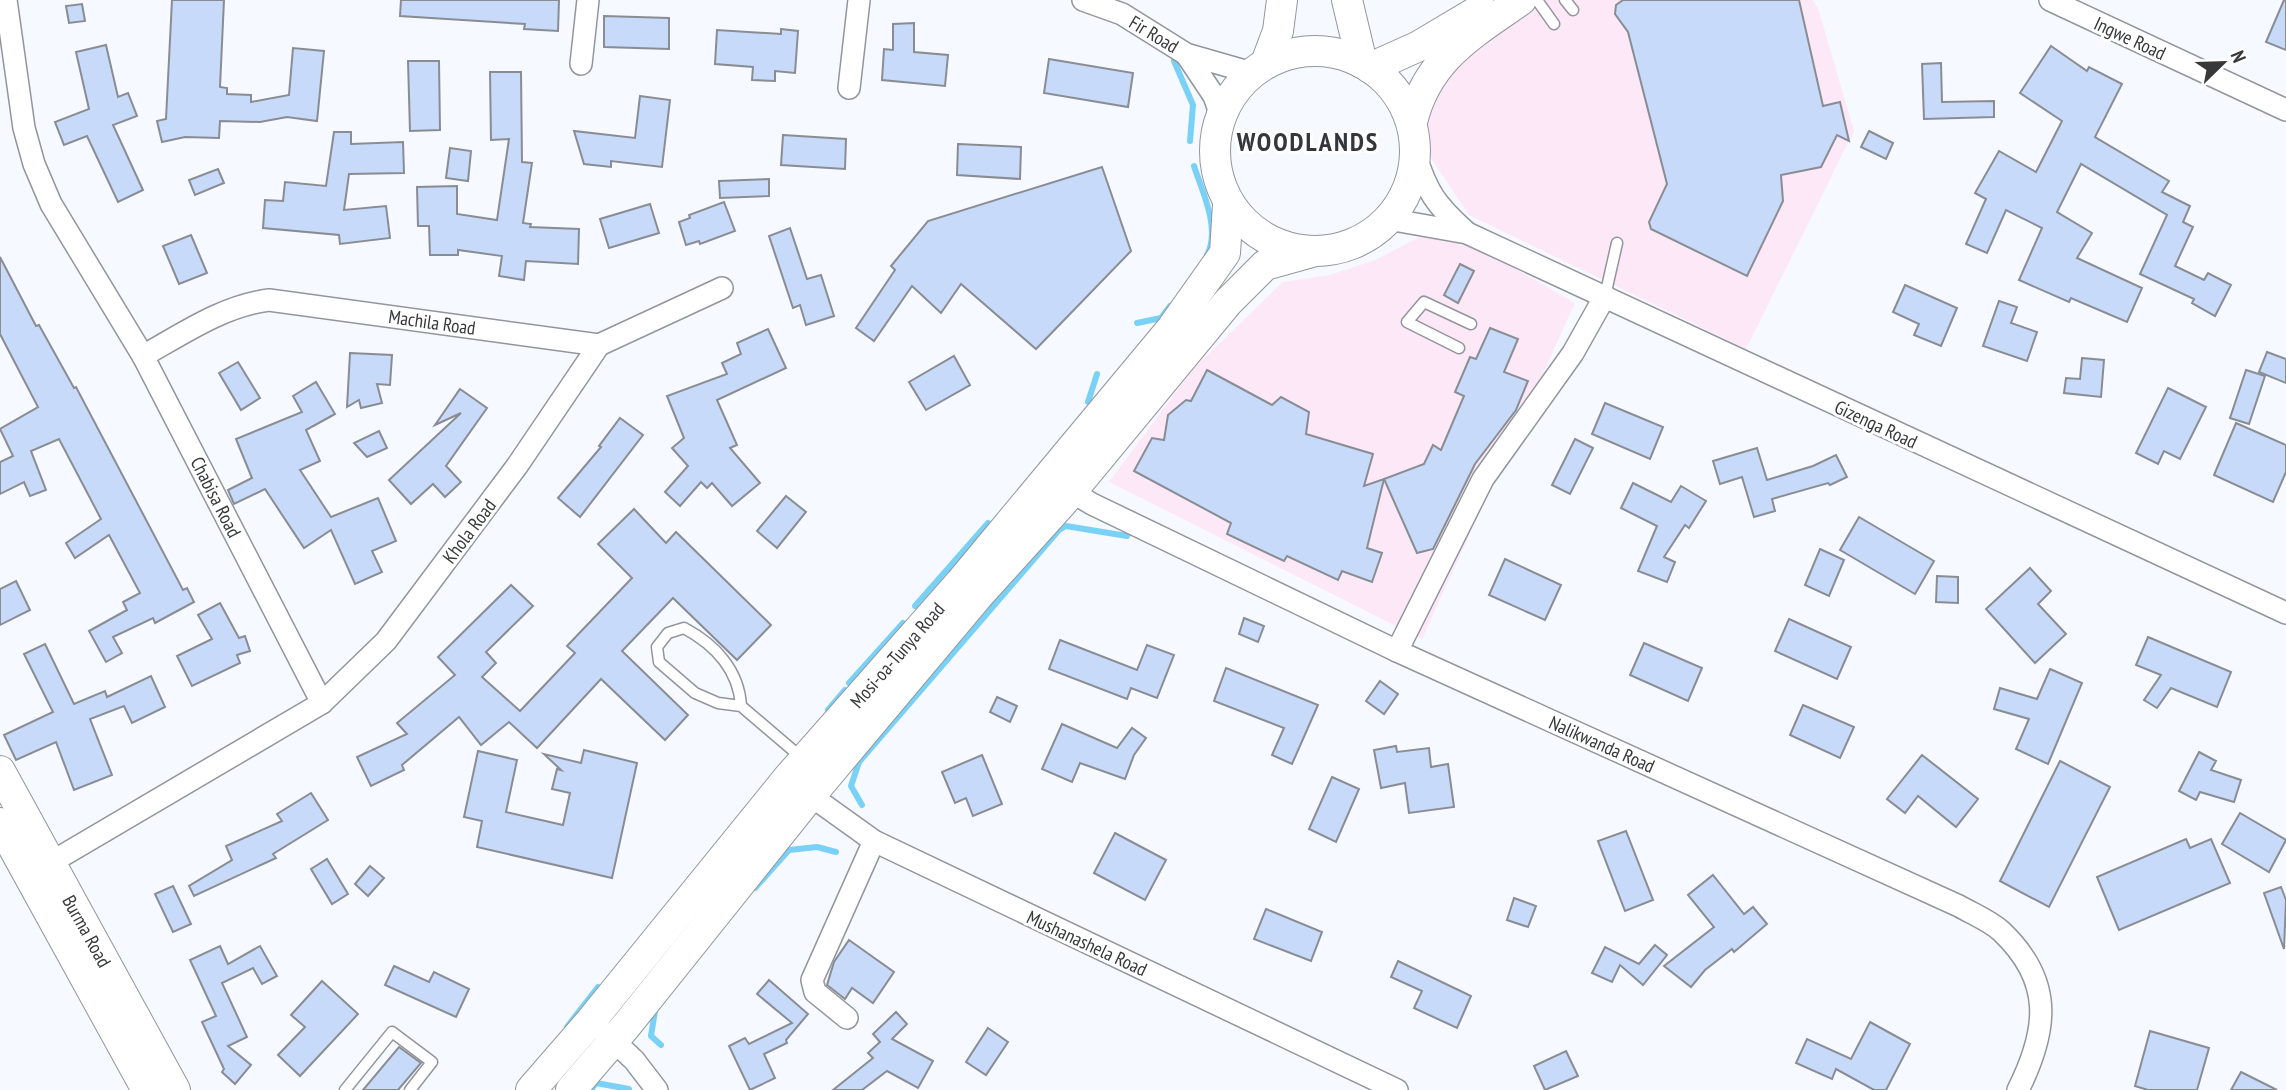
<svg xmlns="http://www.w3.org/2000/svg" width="2286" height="1090" font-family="'PT Sans Narrow',sans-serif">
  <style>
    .commercial { fill: #fde8f7 }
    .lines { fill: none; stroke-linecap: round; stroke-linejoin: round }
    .stream { stroke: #79d2f5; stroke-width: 6 }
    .building { fill: #c7dafa; stroke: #898d93; stroke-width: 2 }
    .service-casing { stroke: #92969c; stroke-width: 13 }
    .minor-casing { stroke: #92969c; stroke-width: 24 }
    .secondary-casing { stroke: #92969c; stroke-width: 32 }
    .service { stroke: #fff; stroke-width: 10 }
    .minor { stroke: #fff; stroke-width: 21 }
    .secondary { stroke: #fff; stroke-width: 30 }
    .labels { text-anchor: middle; stroke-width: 6; stroke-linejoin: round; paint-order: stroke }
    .street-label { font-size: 19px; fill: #36383a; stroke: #fff }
    .district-label { font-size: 26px; font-weight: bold; letter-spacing: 2px; fill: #33363b; stroke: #fff }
  </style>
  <rect width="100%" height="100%" fill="#f6f9ff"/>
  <g class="commercial">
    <polygon points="1519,0 1812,0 1818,8 1854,131 1746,349 1469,215 1427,152 1422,118 1438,60"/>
    <polygon points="1427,233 1456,235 1575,303 1422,639 1109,482 1194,368 1283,282 1330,275 1375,260"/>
  </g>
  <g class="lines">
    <g class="stream">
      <polyline points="1174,61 1193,105 1190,141"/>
      <path d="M1194,166C1202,191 1221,229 1207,255"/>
      <polyline points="1137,323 1161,318 1170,306"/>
      <polyline points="1088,402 1097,374"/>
      <polyline points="915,606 988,523"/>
      <polyline points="849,683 903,623"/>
      <polyline points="828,710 845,690"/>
      <polyline points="862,805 851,786 859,762 1059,530 1066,526 1127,536"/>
      <polyline points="755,888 789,850 817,847 836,852"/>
      <polyline points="655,1011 651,1036 661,1045"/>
      <polyline points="567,1027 598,987"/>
      <polyline points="591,1090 596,1083 629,1089"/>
    </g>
  </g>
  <g class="building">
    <polygon points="172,0 224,0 220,87 227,88 227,94 251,95 251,102 289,95 293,48 324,51 317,121 287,117 260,122 220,121 219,138 185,137 162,142 157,121 166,119"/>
    <polygon points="401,0 559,0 558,31 524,29 525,24 400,16"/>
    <polygon points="1623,0 1799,0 1823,106 1840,102 1849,141 1837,135 1821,167 1781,175 1783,201 1747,276 1651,229 1649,222 1667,184 1628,32 1615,14 1616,5"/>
    <polygon points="2284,0 2286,0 2286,50 2266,42"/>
    <polygon points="82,4 85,21 69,23 66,6"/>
    <polygon points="604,16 669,18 669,49 604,47"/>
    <polygon points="914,23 914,52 948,55 945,86 882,80 884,49 893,50 893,24"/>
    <polygon points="781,29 798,31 795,73 775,71 775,81 752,80 753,67 715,64 717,30 781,34"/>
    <polygon points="106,45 118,97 128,93 137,116 113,125 143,190 118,202 87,136 64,145 55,122 89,109 76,52"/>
    <polygon points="2051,46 2087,71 2089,67 2122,84 2095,137 2169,181 2162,192 2190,206 2183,222 2193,227 2175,266 2204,280 2208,273 2231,285 2215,316 2192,303 2194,299 2140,274 2167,215 2081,164 2057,212 2092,233 2077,258 2142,288 2127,322 2071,298 2069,302 2019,280 2042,228 2006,210 1987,253 1966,244 1986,199 1975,193 1999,151 2036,172 2062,121 2020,93"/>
    <polygon points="1049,59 1133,73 1128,107 1044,93"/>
    <polygon points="408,61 439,61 440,130 410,131"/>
    <polygon points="1941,63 1942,102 1994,101 1994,117 1924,119 1922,64"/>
    <polygon points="490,72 521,72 522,162 532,163 523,223 531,224 530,227 579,229 578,264 526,261 524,280 499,276 502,256 458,250 458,255 430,255 429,226 418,226 417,187 457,186 457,214 497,220 509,139 491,140"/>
    <polygon points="640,96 670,100 662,167 611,161 611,167 584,164 574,131 635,138"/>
    <polygon points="1869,131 1893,143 1886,159 1861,147"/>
    <polygon points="334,132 351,132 351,144 403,142 404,173 349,174 344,210 386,206 390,238 340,244 339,235 263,228 265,200 283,201 285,182 326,186"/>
    <polygon points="783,135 846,139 845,169 781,165"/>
    <polygon points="958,144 1021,147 1020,179 957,175"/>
    <polygon points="450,148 471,151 468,181 446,178"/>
    <polygon points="1102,167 1131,251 1036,349 961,284 941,313 912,286 874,341 856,328 895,270 891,266 928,221"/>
    <polygon points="218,169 224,183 195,195 189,180"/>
    <polygon points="769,179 769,196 720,198 719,181"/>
    <polygon points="724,202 735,231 700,244 699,241 686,245 679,222 690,218 689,215"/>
    <polygon points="650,204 659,233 609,248 600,219"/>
    <polygon points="790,228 807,279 821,275 834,316 806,325 800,305 793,308 769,236"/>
    <polygon points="191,235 207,273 179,284 163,246"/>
    <polygon points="0,257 36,326 39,325 74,388 76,387 183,590 187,588 194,602 155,623 153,618 113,637 122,653 106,662 89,631 127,610 123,602 140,593 109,535 75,558 66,543 101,519 59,439 31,451 46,490 30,496 24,482 0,494 0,462 13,456 0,429 38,407 0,334"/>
    <polygon points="1460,264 1474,271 1458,303 1444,295"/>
    <polygon points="1905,285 1957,308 1941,346 1914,335 1919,324 1893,312"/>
    <polygon points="1999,301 2017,307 2011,323 2037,332 2027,361 1983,346"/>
    <polygon points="1490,328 1518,339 1504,372 1528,381 1516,410 1475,464 1433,549 1417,553 1384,479 1424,464 1433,445 1441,450 1464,396 1455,392 1470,357 1476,359"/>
    <polygon points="768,329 786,368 717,400 737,445 730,448 760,483 732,506 712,483 707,488 701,482 680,506 665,492 688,466 672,448 684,438 667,396 727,374 722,363 741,354 737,343"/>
    <polygon points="2267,352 2286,359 2286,383 2259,372"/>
    <polygon points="350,353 392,355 390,385 377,384 382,403 361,408 359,400 347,407"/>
    <polygon points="954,356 970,385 926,410 909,382"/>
    <polygon points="2082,358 2104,360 2101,397 2064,393 2066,378 2080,379"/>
    <polygon points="238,362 260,398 241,410 219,373"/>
    <polygon points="1207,370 1272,405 1281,397 1309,412 1306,434 1373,454 1364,486 1384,479 1367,548 1382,553 1372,582 1342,571 1338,580 1287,556 1284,561 1227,534 1231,523 1134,471 1152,438 1164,440 1168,415 1186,400 1191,401"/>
    <polygon points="2246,370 2265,376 2249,424 2230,418"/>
    <polygon points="316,382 335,414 306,430 320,461 300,470 331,517 378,498 396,541 372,551 382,572 355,584 331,530 304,548 265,489 234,504 228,490 252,478 236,439 302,412 293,396"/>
    <polygon points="2168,388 2206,407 2180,459 2164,451 2158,464 2136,453"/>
    <polygon points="460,389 487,408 446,466 461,482 445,497 433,484 411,504 389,480 461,413 435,425"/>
    <polygon points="1605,403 1663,427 1650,459 1592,434"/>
    <polygon points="620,418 643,435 580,517 558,498 601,447 599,446"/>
    <polygon points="2236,423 2286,445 2286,472 2273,502 2214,475"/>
    <polygon points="379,431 387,448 367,457 354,443"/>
    <polygon points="1575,439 1593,448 1570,494 1552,485"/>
    <polygon points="1757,448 1767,480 1813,466 1836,455 1847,477 1830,485 1828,483 1772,499 1775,511 1754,517 1742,477 1720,484 1713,461"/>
    <polygon points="1633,483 1671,502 1681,486 1706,501 1689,528 1685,525 1664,557 1675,562 1667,582 1638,571 1657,526 1621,508"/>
    <polygon points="786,496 806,512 777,548 757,531"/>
    <polygon points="634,509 666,543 676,532 771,625 737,660 673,598 622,651 688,715 665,740 601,679 537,748 509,722 481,745 459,717 402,765 404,770 371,786 357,757 407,734 397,723 455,675 438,657 511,585 533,606 486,652 496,663 482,677 520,711 575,653 567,646 632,578 598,544"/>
    <polygon points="1859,517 1934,561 1915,594 1840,550"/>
    <polygon points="1820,549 1844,560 1829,596 1805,585"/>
    <polygon points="1505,559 1561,585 1545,620 1489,595"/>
    <polygon points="2030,568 2051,591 2038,604 2066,634 2035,663 1986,609"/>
    <polygon points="1937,576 1958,577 1958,603 1936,602"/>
    <polygon points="16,581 30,610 0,625 0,589"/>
    <polygon points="220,603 239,638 245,636 250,651 237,655 240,663 192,686 177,656 212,639 198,615"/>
    <polygon points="1244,618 1264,626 1258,642 1239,634"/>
    <polygon points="1789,619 1851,647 1837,679 1775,651"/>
    <polygon points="2148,637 2231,672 2217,707 2171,688 2157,708 2144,700 2161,675 2136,665"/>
    <polygon points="1060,640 1137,670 1147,645 1174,655 1157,698 1131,688 1127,699 1049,669"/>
    <polygon points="1644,643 1702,668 1688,701 1630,675"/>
    <polygon points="45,644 74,704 105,691 107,697 151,676 165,707 132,723 124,706 90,719 112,775 74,790 56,742 16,760 4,735 53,712 24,654"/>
    <polygon points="1226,668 1318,705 1292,764 1272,755 1284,728 1214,701"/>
    <polygon points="2050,669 2082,683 2048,764 2016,749 2029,719 1994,709 2000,688 2037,699"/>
    <polygon points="1380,681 1398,694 1384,714 1366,701"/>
    <polygon points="997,697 1017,706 1010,722 990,712"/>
    <polygon points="1803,705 1854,727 1840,758 1790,735"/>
    <polygon points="1062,724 1117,748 1132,728 1146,738 1134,755 1125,779 1080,763 1072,782 1042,769"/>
    <polygon points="1396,746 1397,752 1429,748 1431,767 1448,764 1454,807 1409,813 1405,783 1381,788 1374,750"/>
    <polygon points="584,750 637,763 612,878 477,847 482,821 464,817 478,751 517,760 506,812 563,825 570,793 552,789 557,769 561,770 544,754 581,763"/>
    <polygon points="2199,752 2216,761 2211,770 2241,780 2234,802 2200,792 2196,800 2179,791"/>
    <polygon points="982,755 1002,804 973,816 966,798 955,803 942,772"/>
    <polygon points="1922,755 1978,799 1956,827 1918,796 1905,813 1887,799"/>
    <polygon points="2060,761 2110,787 2049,907 2000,881"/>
    <polygon points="1332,777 1359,789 1336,842 1309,829"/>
    <polygon points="311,793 328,820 273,854 276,858 194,896 189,886 232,860 226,846 282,821 277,814"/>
    <polygon points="2240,813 2286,840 2269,872 2222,844"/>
    <polygon points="1626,831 1653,900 1625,911 1598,841"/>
    <polygon points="1115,833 1166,860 1145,900 1094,873"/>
    <polygon points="2186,839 2190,848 2211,839 2230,883 2119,930 2097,877"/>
    <polygon points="327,859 348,894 332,904 311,869"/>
    <polygon points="370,866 384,878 368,896 355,884"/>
    <polygon points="1713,875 1744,914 1753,907 1767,924 1734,952 1732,949 1705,970 1691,987 1664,966 1714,927 1688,895"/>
    <polygon points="173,886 191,924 173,932 155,894"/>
    <polygon points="2281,887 2286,900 2284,949 2264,893"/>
    <polygon points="1514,898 1536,906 1528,927 1507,920"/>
    <polygon points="1266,909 1322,932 1311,961 1254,939"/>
    <polygon points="849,940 894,972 873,1003 852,988 845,999 827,985 834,962"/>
    <polygon points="1655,945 1667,955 1643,985 1620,965 1612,982 1592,973 1605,947 1639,964"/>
    <polygon points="220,946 228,964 260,946 277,976 262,984 253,968 222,983 247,1037 228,1046 251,1065 235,1084 222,1072 224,1069 202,1022 216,1016 190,960"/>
    <polygon points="1398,961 1471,996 1457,1028 1414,1008 1422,991 1391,977"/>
    <polygon points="394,966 429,982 434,972 469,989 456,1017 385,985"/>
    <polygon points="769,980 808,1014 786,1040 787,1043 764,1054 775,1078 750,1090 729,1046 745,1038 749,1044 792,1023 757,994"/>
    <polygon points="322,981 358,1014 300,1076 278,1055 305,1027 291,1015"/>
    <polygon points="896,1012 907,1024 892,1039 933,1061 918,1088 887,1071 862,1090 833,1090 873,1058 868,1053 880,1042 873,1034"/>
    <polygon points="1870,1022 1910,1044 1886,1090 1874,1090 1836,1069 1832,1079 1796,1063 1807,1039 1851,1059"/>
    <polygon points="988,1028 1008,1042 986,1075 966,1062"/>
    <polygon points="2150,1031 2209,1048 2197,1090 2148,1090 2135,1086"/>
    <polygon points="399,1047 421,1063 398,1090 363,1090"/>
    <polygon points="1566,1051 1578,1076 1545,1090 1534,1066"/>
    <polygon points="2241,1072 2277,1090 2231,1090"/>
  </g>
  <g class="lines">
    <g class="service-casing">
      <g id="service">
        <polyline points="1537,0 1554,24"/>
        <polyline points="1565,0 1573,10"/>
        <polyline points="1605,296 1617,243"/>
        <polyline points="1459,348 1407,322 1424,302 1471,324"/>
        <path d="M741,706C739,671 716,645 684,628L668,633L657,647L659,662L695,693L718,703L741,706L802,758"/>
        <polyline points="345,1090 392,1032 432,1062 410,1090"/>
      </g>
    </g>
    <g class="minor-casing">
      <g id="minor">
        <polyline points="6,0 24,128 34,164 51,204 143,356 322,703"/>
        <polyline points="1083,0 1122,14 1186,54 1252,73"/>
        <polyline points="2050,0 2286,110"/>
        <polyline points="1186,54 1214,96 1221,116"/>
        <polyline points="581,64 588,0"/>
        <polyline points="849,88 859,0"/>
        <path d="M1415,154C1427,192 1436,205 1465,231"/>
        <polyline points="1388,219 1467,233 2286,613"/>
        <path d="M143,356C184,333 223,306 269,300L599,345L722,288"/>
        <path d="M1062,486L1092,504L1397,651L1959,906C1973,914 1990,921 2001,931C2054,981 2048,1030 2018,1090"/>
        <polyline points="1397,651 1483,479 1573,353 1605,296"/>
        <polyline points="800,788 874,841 1397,1090"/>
        <polyline points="50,863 322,703 386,641 517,466 599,345"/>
        <polyline points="847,1018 815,992 812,980 874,841"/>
        <polyline points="604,1032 634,1060 657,1090"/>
      </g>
    </g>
    <g class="secondary-casing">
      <g id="secondary">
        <polyline points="1347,0 1362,63"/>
        <circle cx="1315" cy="151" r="100"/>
        <polyline points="1266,63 1278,31 1282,0"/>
        <polyline points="1370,68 1419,46 1481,9"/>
        <path d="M1412,122C1427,59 1471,35 1521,0"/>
        <polyline points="0,771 175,1090"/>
        <polyline points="0,823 147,1090"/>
        <polyline points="531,1090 590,1022 788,778 960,583 1172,328 1225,253 1228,204"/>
        <polyline points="571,1090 626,1026 810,796 977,597 1062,503 1228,302 1265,265 1315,251"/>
      </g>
    </g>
    <use href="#service" class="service"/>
    <use href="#minor" class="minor"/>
    <use href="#secondary" class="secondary"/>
  </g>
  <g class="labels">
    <g class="street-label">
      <text transform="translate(1154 34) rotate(31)" y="7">Fir Road</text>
      <text transform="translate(2130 38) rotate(25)" y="7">Ingwe Road</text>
      <text transform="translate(432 322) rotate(8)" y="7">Machila Road</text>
      <text transform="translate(1876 424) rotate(25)" y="7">Gizenga Road</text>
      <text transform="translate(216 497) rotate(63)" y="7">Chabisa Road</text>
      <text transform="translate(469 531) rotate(-53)" y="7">Khola Road</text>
      <text transform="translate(897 655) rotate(-49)" y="7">Mosi-oa-Tunya Road</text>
      <text transform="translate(1602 744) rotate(24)" y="7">Nalikwanda Road</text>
      <text transform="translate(87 931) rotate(61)" y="7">Burma Road</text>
      <text transform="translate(1087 943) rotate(25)" y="7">Mushanashela Road</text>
    </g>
    <g class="district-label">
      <text x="1308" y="151">WOODLANDS</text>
    </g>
  </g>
  <g transform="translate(2223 63) rotate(67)" stroke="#ffffff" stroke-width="5" paint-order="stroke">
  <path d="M0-5L12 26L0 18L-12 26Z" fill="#36383a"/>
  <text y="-10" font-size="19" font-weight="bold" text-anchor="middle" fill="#36383a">N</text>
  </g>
</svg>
